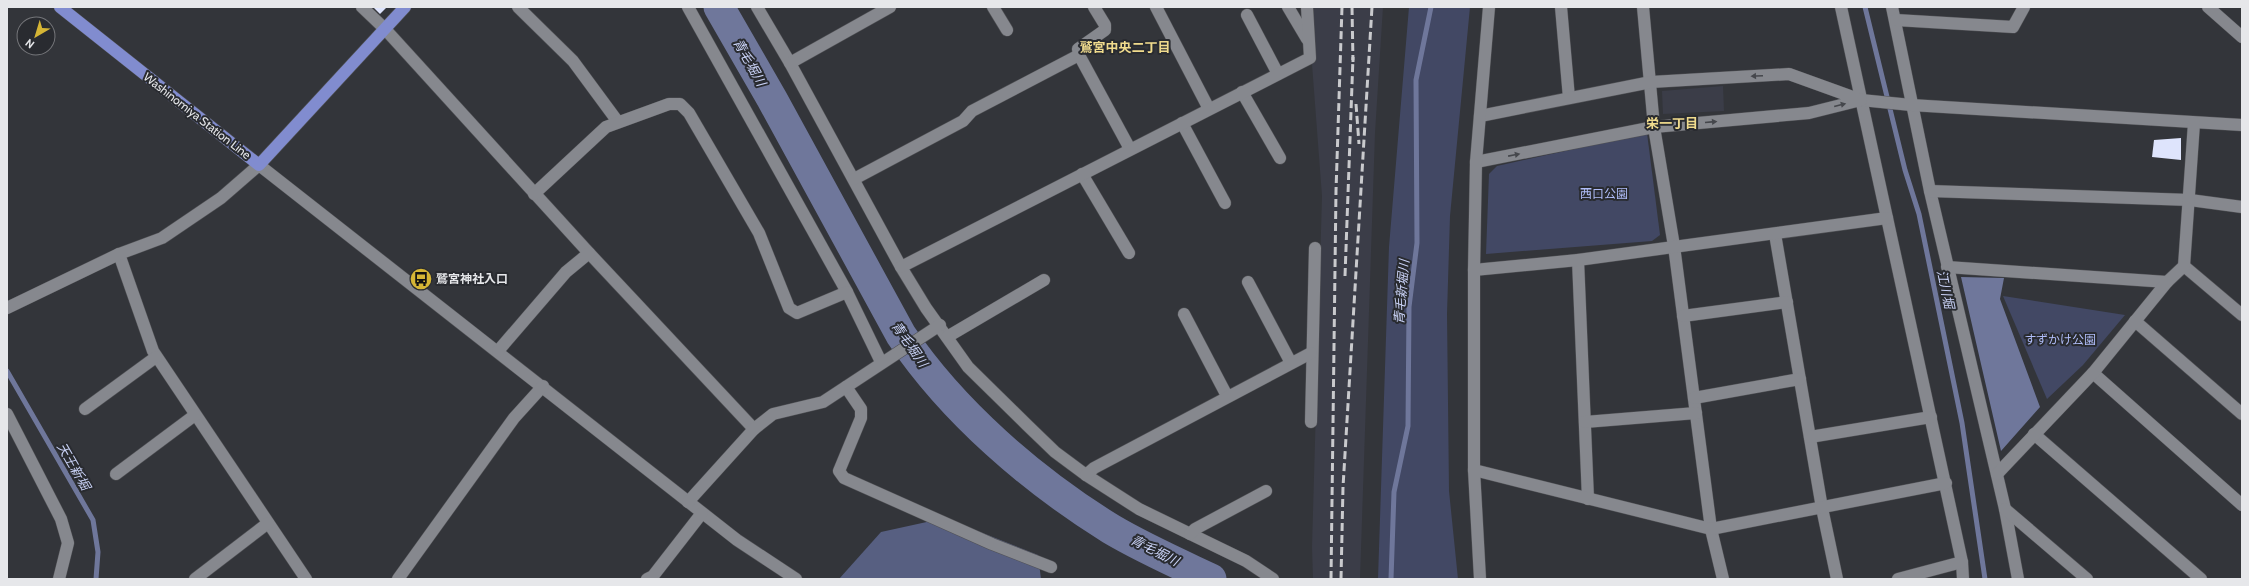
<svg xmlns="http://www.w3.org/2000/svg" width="2249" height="586" font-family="Cabin,'Noto Sans JP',sans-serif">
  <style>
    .built { fill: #3b3d48 }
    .green { fill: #424864 }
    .forest { fill: #575f81 }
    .water { fill: #6f779b }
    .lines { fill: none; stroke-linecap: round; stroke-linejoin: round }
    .stream { stroke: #6f779b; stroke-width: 5 }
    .river { stroke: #6f779b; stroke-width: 31 }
    .building { fill: #dee4fc }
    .minor-casing { stroke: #505155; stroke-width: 13 }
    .major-casing { stroke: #505155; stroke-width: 13 }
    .minor { stroke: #86888e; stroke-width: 12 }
    .major { stroke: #818ccf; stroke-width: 12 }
    .rail { stroke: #c9cacd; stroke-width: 3; stroke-dasharray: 8 4; stroke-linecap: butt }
    .oneway { fill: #45474c }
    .labels { text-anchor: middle; stroke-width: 4; stroke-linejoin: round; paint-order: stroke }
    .street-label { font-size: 12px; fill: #e6e7ea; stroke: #292b30 }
    .park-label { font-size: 12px; fill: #b0bdf9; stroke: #292b30 }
    .poi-label { font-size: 12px; font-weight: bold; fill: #e6e7ea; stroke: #292b30; text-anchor: start }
    .neighbourhood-label { font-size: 13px; font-weight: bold; fill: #f0db8d; stroke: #292b30 }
    .water-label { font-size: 13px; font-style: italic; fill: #c9d2f6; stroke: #292b30 }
  </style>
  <rect width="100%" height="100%" fill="#33353a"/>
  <g class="built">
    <polygon points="1313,7 1383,7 1375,133 1360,579 1313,579 1312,547 1322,196 1312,64 1316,61"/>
    <polygon points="1723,86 1724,111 1663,114 1662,91"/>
  </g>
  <g class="green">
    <polygon points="1409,7 1470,7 1450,216 1447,314 1449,491 1458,579 1378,579 1389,247"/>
    <polygon points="1647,133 1660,235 1652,241 1486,254 1489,174 1497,166"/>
    <polygon points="2003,296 2125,315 2083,365 2047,399"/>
  </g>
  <polygon class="forest" points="945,518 1038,555 1041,579 839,579 881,532"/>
  <polygon class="water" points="1961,277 2004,278 2000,299 2040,407 2001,451"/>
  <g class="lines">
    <g class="stream">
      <polyline points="1865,7 1905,170 1919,214 1962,423 1985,579"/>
      <polyline points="7,371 93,520 98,552 96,579"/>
      <polyline points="1391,579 1394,492 1408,426 1409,307 1417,243 1416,80 1431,7"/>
    </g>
    <path class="river" d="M719,7L772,99L901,335C953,412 1032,480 1111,529C1143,548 1177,563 1211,579"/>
  </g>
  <g class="building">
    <polygon points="373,7 387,7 380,14"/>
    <polygon points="2181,138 2181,160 2152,157 2154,140"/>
  </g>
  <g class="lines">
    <g class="minor-casing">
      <g id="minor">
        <polyline points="362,7 385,29 589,253 754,429"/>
        <polyline points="518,7 573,61 618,122"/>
        <polyline points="688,7 847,292 881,362"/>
        <polyline points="757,7 790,63 901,267 926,308 968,367 1027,425 1055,452 1086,475 1139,509 1246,561 1273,579"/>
        <polyline points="993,7 1007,30"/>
        <polyline points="1094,7 1105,25 1105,30 1078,49 1079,55 1130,149"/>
        <polyline points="1156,7 1209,109"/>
        <polyline points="1288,7 1307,39"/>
        <polyline points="1561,7 1569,98"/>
        <polyline points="1643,7 1654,127 1674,246 1711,529 1723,579"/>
        <polyline points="1841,7 1962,562 1963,579"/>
        <polyline points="1892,7 1930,191 2005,509 2018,579"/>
        <polyline points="2208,7 2242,37"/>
        <polyline points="1247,15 1278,74"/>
        <polyline points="1896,20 2013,27 2024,7"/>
        <polyline points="790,63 890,7"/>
        <polyline points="1242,92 1280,158"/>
        <polyline points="1861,100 1911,105 2242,125"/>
        <polyline points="1182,123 1225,203"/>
        <polyline points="1476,162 1654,127 1809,113 1861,100 1789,74 1651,82 1480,116"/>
        <polyline points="1082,174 1129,253"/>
        <polyline points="854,179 963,121 972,111 1079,55"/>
        <polyline points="1930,191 2190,200 2242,207"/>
        <polyline points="534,194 606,127 669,104 680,104 689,113 759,233 789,308 797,313 847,292"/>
        <polyline points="1775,234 1822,508 1837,579"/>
        <polyline points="119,254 153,351 306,579"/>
        <polyline points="1578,260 1588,499"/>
        <polyline points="2184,266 2242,315"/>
        <polyline points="901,267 1310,58 1307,7"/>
        <polyline points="1947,267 2167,282"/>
        <polyline points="1474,270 1578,260 1887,218"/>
        <polyline points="1248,282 1291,363"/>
        <polyline points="7,308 119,254 162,238 221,198 259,165 737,540 796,579"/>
        <polyline points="1184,314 1227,396"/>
        <polyline points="1683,316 1787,302"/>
        <polyline points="2135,321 2242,414"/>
        <polyline points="947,337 1044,280"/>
        <polyline points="498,351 566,272 589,253"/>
        <polyline points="2093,373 2242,505"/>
        <polyline points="846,387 861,409 861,418 839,471 844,478 992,544 1051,567"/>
        <polyline points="1694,398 1800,379"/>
        <polyline points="85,409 156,357"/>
        <polyline points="7,414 61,519 68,543 59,579"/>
        <polyline points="1311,422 1315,248"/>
        <polyline points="1585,422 1696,413"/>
        <polyline points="2034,434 2201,579"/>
        <polyline points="1810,437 1931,417"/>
        <polyline points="1474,470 1711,529 1946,483"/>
        <polyline points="116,474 195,415"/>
        <polyline points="1997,474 2093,373 2167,282 2184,266 2194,123"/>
        <polyline points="1086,475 1094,468 1311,353"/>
        <polyline points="688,502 754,429 773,414 823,402 940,325"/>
        <polyline points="2005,509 2087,579"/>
        <polyline points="1190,534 1195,529 1266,491"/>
        <polyline points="195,579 268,523"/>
        <polyline points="398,579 514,418 543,386"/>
        <polyline points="647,579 653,576 702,513"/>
        <polyline points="1480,579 1474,470 1474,270 1476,162 1489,7"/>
        <polyline points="1898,579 1962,562"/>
      </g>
    </g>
    <g class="major-casing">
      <polyline id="major" points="60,7 259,165 405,7"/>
    </g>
    <use href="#minor" class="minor"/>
    <use href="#major" class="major"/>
    <g class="rail">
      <polyline points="1352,7 1353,62"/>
      <polyline points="1356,104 1359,144"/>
      <polyline points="1345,276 1353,57"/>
      <polyline points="1331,579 1336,191 1342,7"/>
      <polyline points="1341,579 1343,487 1372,7"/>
    </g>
  </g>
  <defs><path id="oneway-solid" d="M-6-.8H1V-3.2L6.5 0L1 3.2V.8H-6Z"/></defs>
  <g class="oneway">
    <use href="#oneway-solid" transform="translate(1757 76) rotate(177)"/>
    <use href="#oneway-solid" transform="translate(1840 105) rotate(-14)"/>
    <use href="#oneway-solid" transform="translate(1711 122) rotate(-5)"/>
    <use href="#oneway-solid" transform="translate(1514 155) rotate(-11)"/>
  </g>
  <defs>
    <g id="bus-disc" transform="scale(1.15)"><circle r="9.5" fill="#d5b535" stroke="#292b30"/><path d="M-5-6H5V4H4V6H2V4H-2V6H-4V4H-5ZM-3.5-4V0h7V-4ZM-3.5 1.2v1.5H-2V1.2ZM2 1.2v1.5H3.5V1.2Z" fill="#111"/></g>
  </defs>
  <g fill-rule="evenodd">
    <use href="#bus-disc" x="421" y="279"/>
  </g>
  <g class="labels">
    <g class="street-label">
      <text transform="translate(197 116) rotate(38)" y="4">Washinomiya Station Line</text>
    </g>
    <g class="park-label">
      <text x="1604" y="198">西口公園</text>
      <text x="2060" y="344">すずかけ公園</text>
    </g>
    <g class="poi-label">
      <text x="436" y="283">鷲宮神社入口</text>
    </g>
    <g class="neighbourhood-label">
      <text x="1125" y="52">鷲宮中央二丁目</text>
      <text x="1672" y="128">栄一丁目</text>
    </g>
    <g class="water-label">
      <text transform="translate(750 62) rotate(61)" y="5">青毛堀川</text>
      <text transform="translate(1946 289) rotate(78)" y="5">江川堀</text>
      <text transform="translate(1401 292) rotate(-85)" y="5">青毛新堀川</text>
      <text transform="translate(910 344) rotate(55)" y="5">青毛堀川</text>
      <text transform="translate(74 466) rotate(60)" y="5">天王新堀</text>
      <text transform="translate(1155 550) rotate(27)" y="5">青毛堀川</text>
    </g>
  </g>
  <rect width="2249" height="586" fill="none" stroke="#e6e7ea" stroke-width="16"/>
  <g transform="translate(36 36) rotate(218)"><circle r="19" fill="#292b30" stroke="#75767a"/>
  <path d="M0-3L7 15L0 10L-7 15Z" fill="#d5b535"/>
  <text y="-6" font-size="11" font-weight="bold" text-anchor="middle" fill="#e6e7ea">N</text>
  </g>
</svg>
